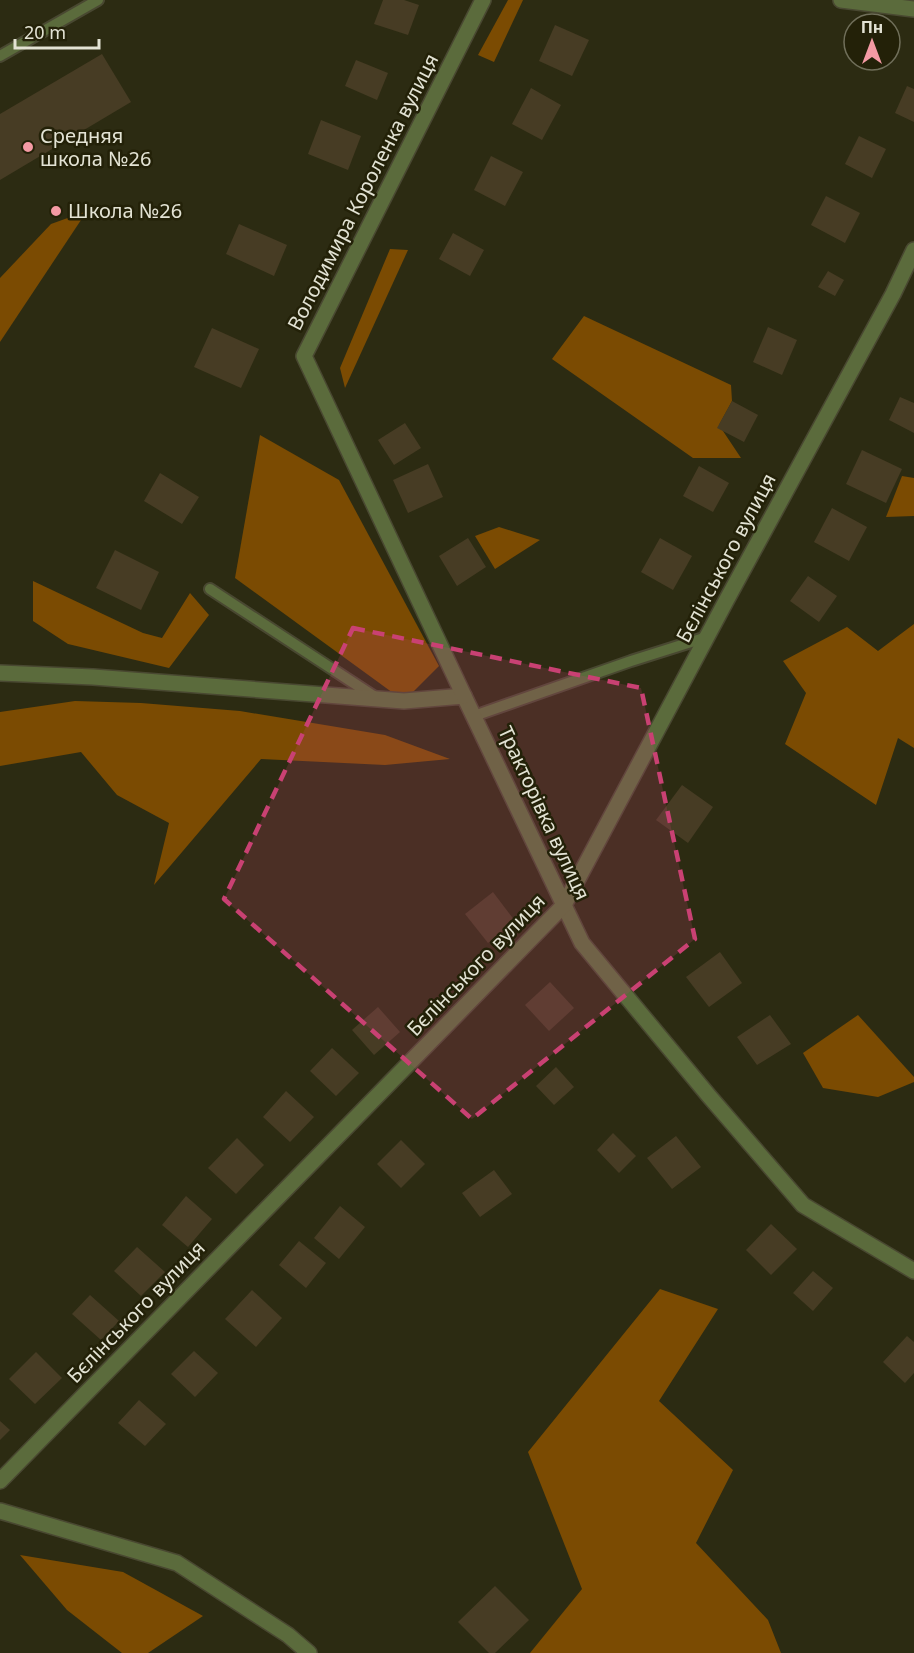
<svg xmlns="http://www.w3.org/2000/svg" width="914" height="1653" font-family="'Noto Sans',sans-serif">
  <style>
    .forest { fill: #7b4b02 }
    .building { fill: #473c24 }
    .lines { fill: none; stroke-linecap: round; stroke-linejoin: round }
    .service-casing { stroke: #494831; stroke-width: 14 }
    .minor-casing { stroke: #494831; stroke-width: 18 }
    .service { stroke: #5b6b3c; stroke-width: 10 }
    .minor { stroke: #5b6b3c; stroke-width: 15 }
    .marked { fill: #c94173; fill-opacity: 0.2; stroke: #c94173; stroke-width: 4.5; stroke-dasharray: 12 8; stroke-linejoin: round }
    .poi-dot { fill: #f49aa4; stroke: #232108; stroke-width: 2 }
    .labels { text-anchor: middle; stroke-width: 5; stroke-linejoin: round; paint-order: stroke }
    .poi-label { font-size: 20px; fill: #e3e3d4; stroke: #232108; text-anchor: start }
    .street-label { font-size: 20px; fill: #e3e3d4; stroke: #232108 }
  </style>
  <rect width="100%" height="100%" fill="#2c2b12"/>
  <g class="forest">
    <polygon points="508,0 523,0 494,62 478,55"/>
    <polygon points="87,211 0,342 0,278 51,224"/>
    <polygon points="390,249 408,250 345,388 340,368"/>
    <polygon points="584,316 731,385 732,401 719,425 741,458 693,458 552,359"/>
    <polygon points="260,435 339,480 439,666 404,701 235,578"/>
    <polygon points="902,476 914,478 914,516 886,517"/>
    <polygon points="499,527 540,540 495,569 475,536"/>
    <polygon points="33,581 143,633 162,638 190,593 209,615 169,668 68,644 33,621"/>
    <polygon points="914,624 914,748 898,738 876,805 785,744 806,693 783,661 847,627 878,651"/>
    <polygon points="75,701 141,703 240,711 385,735 450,759 385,765 261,759 154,885 169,823 117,795 81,752 0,766 0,712"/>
    <polygon points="858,1015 914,1077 914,1082 878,1097 823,1088 803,1053"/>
    <polygon points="660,1289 718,1309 659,1401 733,1470 696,1543 768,1620 781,1653 530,1653 582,1589 528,1452"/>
    <polygon points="20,1555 123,1572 203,1616 148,1653 122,1653 67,1610"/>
  </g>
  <g class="building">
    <polygon points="383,0 404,0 419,5 408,35 374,24"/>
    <polygon points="555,25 589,40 572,76 539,61"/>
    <polygon points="102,54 131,102 0,180 0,114"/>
    <polygon points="356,60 388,73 377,100 345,86"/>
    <polygon points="907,86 914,89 914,122 895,113"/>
    <polygon points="531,88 561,105 542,140 512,124"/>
    <polygon points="321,120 361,136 348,170 308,154"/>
    <polygon points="859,136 886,149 872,178 845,164"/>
    <polygon points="491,156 523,172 505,206 474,190"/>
    <polygon points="826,196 860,213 845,243 811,225"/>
    <polygon points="239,224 287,245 274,276 226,254"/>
    <polygon points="453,233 484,250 470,276 439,259"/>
    <polygon points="828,271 844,280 835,296 818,287"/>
    <polygon points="768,327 797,340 782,375 753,362"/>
    <polygon points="212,328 259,349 241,388 194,367"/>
    <polygon points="900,397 914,403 914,433 889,420"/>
    <polygon points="732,401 758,415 744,442 717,428"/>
    <polygon points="405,423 421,448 394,465 378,440"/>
    <polygon points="862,450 902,469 886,503 846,484"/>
    <polygon points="428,464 443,497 408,513 393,480"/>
    <polygon points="699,466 729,483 713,512 683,496"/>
    <polygon points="160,473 199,497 182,524 144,501"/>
    <polygon points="832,508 867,527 849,561 814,542"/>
    <polygon points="468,538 486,567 457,586 439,556"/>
    <polygon points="660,538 692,556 673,590 641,572"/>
    <polygon points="115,550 159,572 141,610 96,588"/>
    <polygon points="808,576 837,596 819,622 790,601"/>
    <polygon points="682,785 713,807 688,843 656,820"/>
    <polygon points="493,892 515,921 488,943 465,914"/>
    <polygon points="720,952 742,983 709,1007 686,977"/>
    <polygon points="550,982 574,1008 549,1031 525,1005"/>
    <polygon points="378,1007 400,1032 374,1055 352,1030"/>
    <polygon points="770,1015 791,1044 757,1065 737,1037"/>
    <polygon points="332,1048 359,1073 336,1096 310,1071"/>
    <polygon points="556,1067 574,1087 554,1105 536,1086"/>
    <polygon points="286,1091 314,1117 290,1142 263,1117"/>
    <polygon points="613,1133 636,1156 619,1173 597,1150"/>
    <polygon points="676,1136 701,1167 672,1189 647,1158"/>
    <polygon points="237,1138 264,1165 236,1194 208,1168"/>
    <polygon points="401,1140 425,1164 401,1188 377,1164"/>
    <polygon points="494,1170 512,1194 480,1217 462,1193"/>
    <polygon points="186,1196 212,1219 188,1247 162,1225"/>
    <polygon points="340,1206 365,1227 339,1259 314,1238"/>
    <polygon points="771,1224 797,1249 771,1275 746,1250"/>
    <polygon points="299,1241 326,1263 306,1288 279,1265"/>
    <polygon points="137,1247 165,1272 141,1296 114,1271"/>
    <polygon points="813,1271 833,1288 813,1311 793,1293"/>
    <polygon points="252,1290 282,1318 256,1347 225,1319"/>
    <polygon points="90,1295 119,1321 101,1340 72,1314"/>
    <polygon points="907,1336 914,1342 914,1373 905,1383 883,1362"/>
    <polygon points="194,1351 218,1373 195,1397 171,1374"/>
    <polygon points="36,1352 62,1378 35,1404 9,1379"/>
    <polygon points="139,1400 166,1424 145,1446 118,1423"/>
    <polygon points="0,1421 10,1430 0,1440"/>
    <polygon points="495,1586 529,1620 495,1653 489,1653 458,1622"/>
  </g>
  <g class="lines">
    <g class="service-casing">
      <g id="service">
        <polyline points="0,56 98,0"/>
        <polyline points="210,589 375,697"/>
        <polyline points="474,716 631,661 707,637"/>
      </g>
    </g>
    <g class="minor-casing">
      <g id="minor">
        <polyline points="841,0 914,9"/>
        <polyline points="0,673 93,677 404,701 464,696 582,943 709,1096 803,1205 914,1271"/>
        <polyline points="464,696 304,356 483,0"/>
        <polyline points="0,1481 564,905 726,601 893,294 914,250"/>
        <polyline points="0,1511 177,1563 288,1635 309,1653"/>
      </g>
    </g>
    <use href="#service" class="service"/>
    <use href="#minor" class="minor"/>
  </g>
  <path class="marked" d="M353,628L641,688L695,939L472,1119L224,899Z"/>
  <g class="poi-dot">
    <circle cx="28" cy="147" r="6"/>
    <circle cx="56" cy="211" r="6"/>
  </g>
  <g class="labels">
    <g class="poi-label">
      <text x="40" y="143">Средняя<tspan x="40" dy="23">школа №26</tspan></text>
      <text x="68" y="218">Школа №26</text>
    </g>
    <g class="street-label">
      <text transform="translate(363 192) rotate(-63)" y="7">Володимира Короленка вулиця</text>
      <text transform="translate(726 558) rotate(-62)" y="7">Бєлінського вулиця</text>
      <text transform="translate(544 813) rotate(65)" y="7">Тракторівка вулиця</text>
      <text transform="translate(476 965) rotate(-46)" y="7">Бєлінського вулиця</text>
      <text transform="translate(136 1312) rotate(-46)" y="7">Бєлінського вулиця</text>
    </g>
  </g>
  <g transform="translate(872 42)"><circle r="28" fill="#232108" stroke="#706f5a" stroke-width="1.5"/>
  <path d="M0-4.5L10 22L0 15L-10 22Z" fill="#f49aa4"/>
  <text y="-9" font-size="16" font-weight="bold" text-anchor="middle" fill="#e3e3d4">Пн</text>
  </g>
  <path d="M15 39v9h84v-9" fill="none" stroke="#e3e3d4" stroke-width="3"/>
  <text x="24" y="39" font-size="18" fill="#e3e3d4" stroke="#232108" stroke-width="4.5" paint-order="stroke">20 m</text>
</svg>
